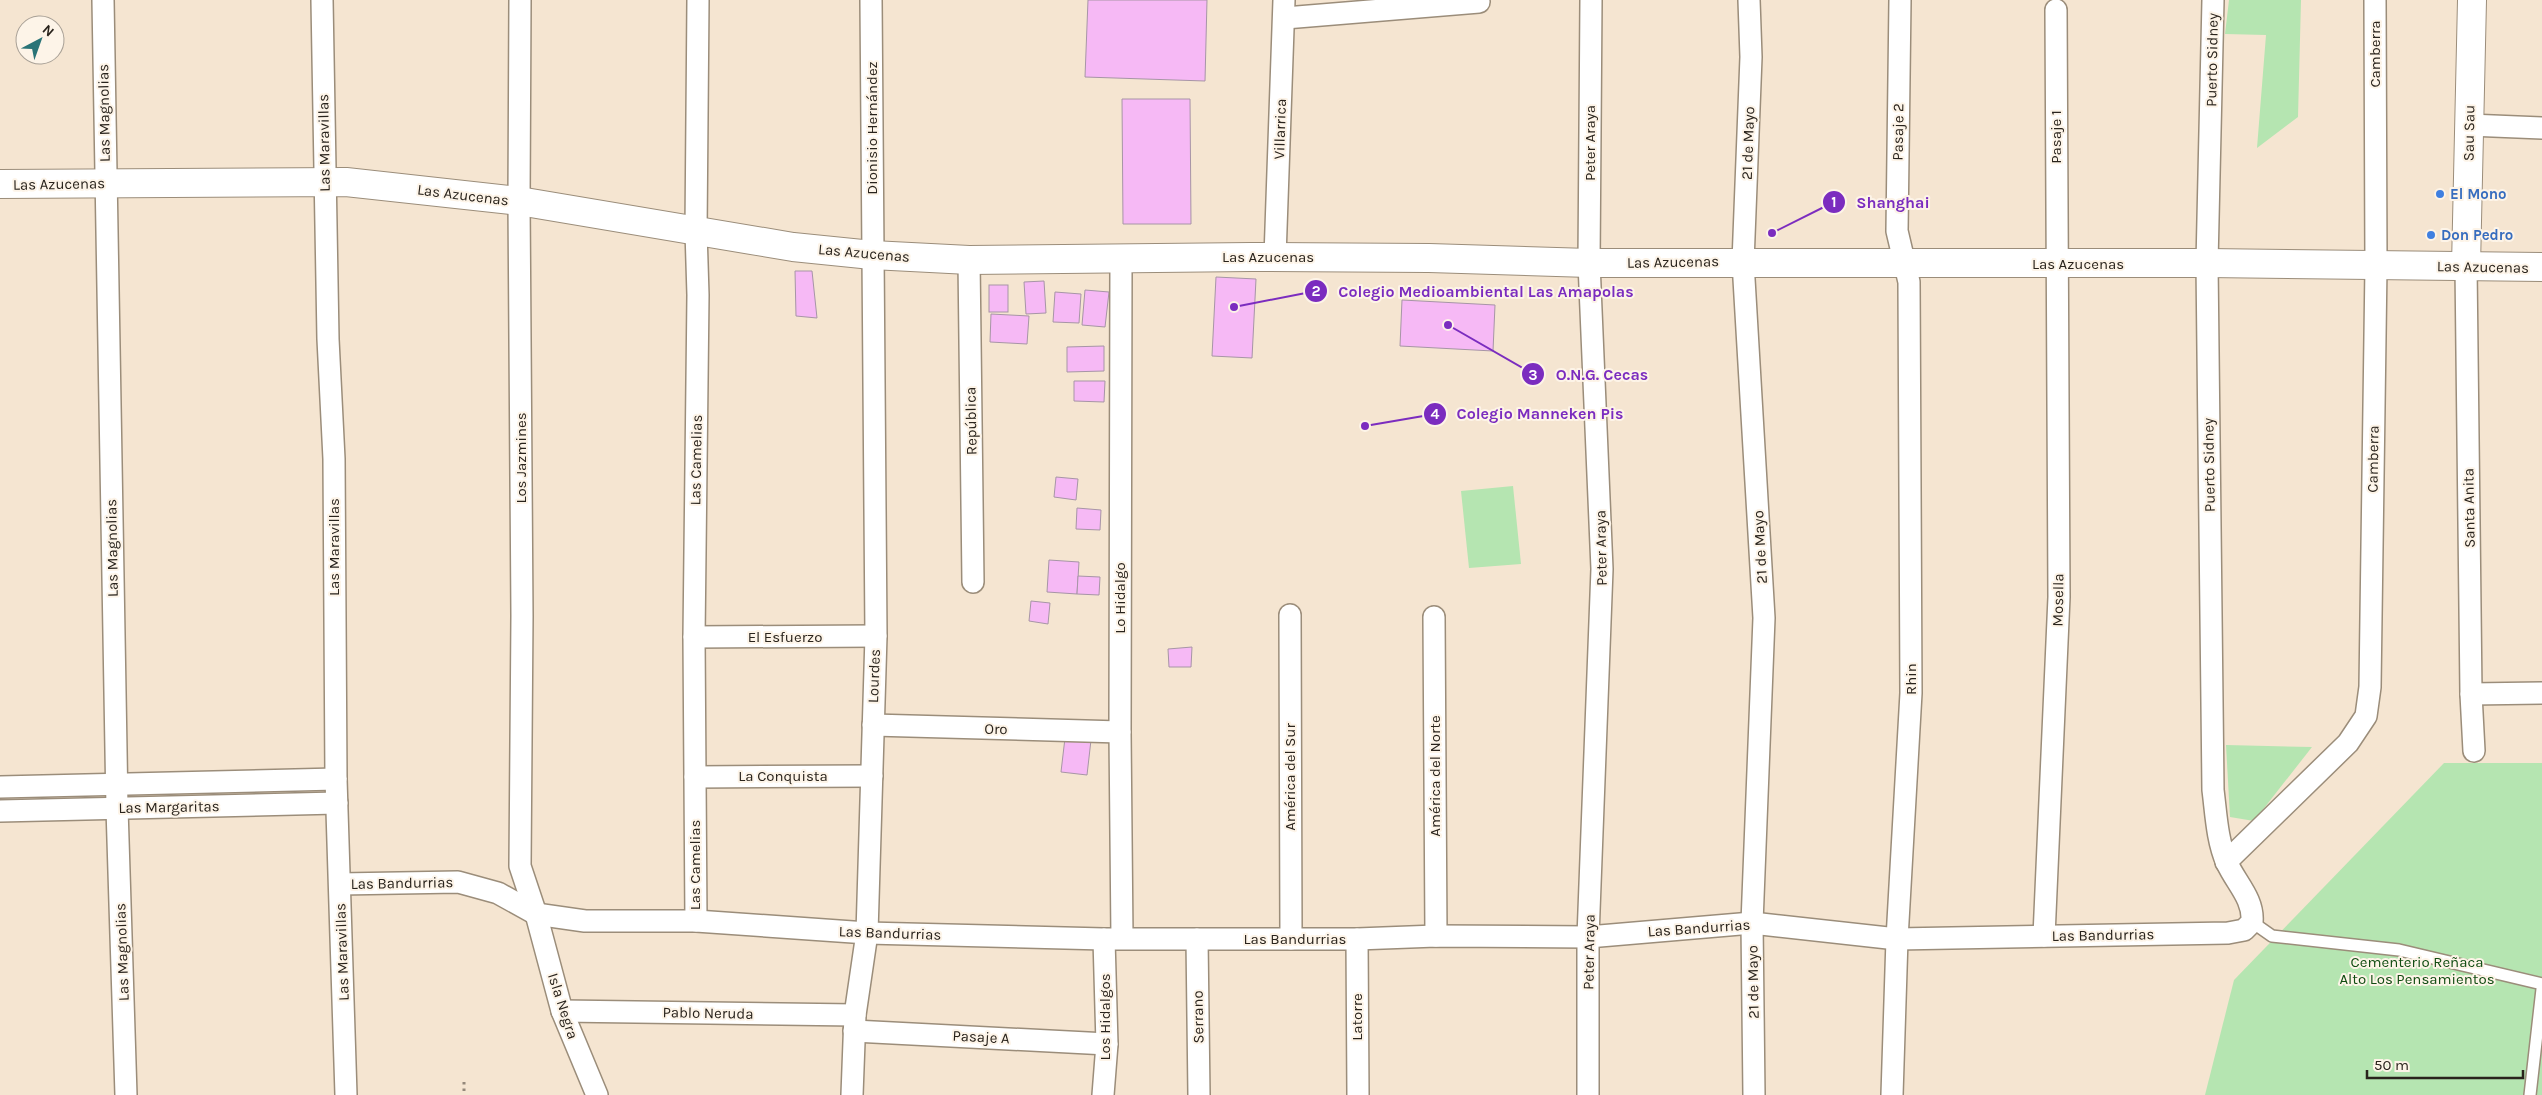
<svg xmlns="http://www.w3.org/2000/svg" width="2542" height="1095" font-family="Karla,sans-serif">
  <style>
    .green { fill: #b5e5b1 }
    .building { fill: #f6b9f5; stroke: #a795a6 }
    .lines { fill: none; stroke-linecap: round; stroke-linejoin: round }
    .lane-casing { stroke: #9b8d7a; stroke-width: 14 }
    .street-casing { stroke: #9b8d7a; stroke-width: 24 }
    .secondary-casing { stroke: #9b8d7a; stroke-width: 30 }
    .path { stroke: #94887b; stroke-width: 3; stroke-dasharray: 2.5 4; stroke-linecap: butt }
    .lane { stroke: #fff; stroke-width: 11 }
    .street { stroke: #fff; stroke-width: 21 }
    .secondary { stroke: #fff; stroke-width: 28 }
    .shop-dot { fill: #3f7fe0; stroke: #fdf4e8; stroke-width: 2 }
    .labels { text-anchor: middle; stroke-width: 4; stroke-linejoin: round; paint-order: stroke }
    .street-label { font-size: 15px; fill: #29231c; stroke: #fdf4e8 }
    .shop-label { font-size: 15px; font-weight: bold; fill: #366cbe; stroke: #fdf4e8; text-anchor: start }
    .park-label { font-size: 15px; fill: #104c11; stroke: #fdf4e8 }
    .leader { fill: none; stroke: #7b2cbf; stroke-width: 2 }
    .callout-dot { fill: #7b2cbf; stroke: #fdf4e8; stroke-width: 2 }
    .mark-label { font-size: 15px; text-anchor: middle; font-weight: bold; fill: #fff }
    .callout-label { font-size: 16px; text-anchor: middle; font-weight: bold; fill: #7b2cbf; stroke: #fdf4e8; stroke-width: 4; stroke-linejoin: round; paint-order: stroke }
  </style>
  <rect width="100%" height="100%" fill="#f5e5d1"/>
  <g class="green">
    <polygon points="2229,0 2301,0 2298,117 2257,148 2266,35 2225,34"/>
    <polygon points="1513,486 1521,564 1469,568 1461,491"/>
    <polygon points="2226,745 2312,747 2254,821 2230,817"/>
    <polygon points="2444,763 2542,763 2542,1095 2205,1095 2234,980"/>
  </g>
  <g class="building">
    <polygon points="1088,0 1207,0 1205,81 1085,77"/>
    <polygon points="1122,99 1190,99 1191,224 1123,224"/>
    <polygon points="795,271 812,271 817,318 796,316"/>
    <polygon points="1216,277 1256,279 1252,358 1212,356"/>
    <polygon points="1044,281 1046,313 1026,314 1024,282"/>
    <rect x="989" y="285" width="19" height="27"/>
    <polygon points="1085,290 1109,292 1105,327 1082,325"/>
    <polygon points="1055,292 1081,294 1079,323 1053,322"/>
    <polygon points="1402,300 1495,305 1493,351 1400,346"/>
    <polygon points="991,314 1029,316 1027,344 990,342"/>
    <polygon points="1104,346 1104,371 1067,372 1067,347"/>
    <polygon points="1074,381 1105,381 1104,402 1074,401"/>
    <polygon points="1056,477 1078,479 1076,500 1054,497"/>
    <polygon points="1077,508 1101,510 1100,530 1076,529"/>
    <polygon points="1049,560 1079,562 1077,594 1047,592"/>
    <polygon points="1078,576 1100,577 1099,595 1077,594"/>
    <polygon points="1031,601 1050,603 1048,624 1029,621"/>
    <polygon points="1192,647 1191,667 1169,667 1168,649"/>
    <polygon points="1065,738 1091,740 1087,775 1061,772"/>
  </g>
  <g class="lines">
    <g class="lane-casing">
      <g id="lane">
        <polyline points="2252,922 2272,936 2399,950 2542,984"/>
        <polyline points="2530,1095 2542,989"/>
      </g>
    </g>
    <g class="street-casing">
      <g id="street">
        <polyline points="103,0 117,808 126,1095"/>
        <polyline points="322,0 328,339 334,459 336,779 346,1095"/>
        <polyline points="520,0 519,201 522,616 520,866 536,914 562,1011 597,1095"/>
        <polyline points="1749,0 1751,57 1743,262 1764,618 1752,923 1754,1095"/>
        <polyline points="1285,18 1479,2"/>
        <polyline points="2469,125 2542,128"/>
        <polyline points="1275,257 1284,0"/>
        <polyline points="1121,258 1120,732 1122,938"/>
        <polyline points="969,260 973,582"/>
        <polyline points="2466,266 2471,694 2474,751"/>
        <polyline points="1290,615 1291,939"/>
        <polyline points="1434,617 1436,936"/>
        <polyline points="694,637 876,636"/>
        <polyline points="2471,694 2542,693"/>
        <polyline points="873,725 1120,732"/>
        <polyline points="695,777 872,776"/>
        <polyline points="0,787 336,779"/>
        <polyline points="0,811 337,803"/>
        <polyline points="2226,862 2348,743 2366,716 2370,687 2376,266 2375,0"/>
        <path d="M340,884L458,882L498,893L536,914L585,921H696L867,933L1104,939H1357L1436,936L1588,937L1752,923L1897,939L2228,933L2244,930L2252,922C2254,899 2236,883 2227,863C2217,841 2216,813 2213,790L2207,263L2213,0"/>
        <polyline points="696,921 694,637 698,295 696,231 698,0"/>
        <polyline points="2044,936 2059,597 2056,10"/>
        <polyline points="1197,939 1199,1095"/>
        <polyline points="1357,939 1358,1095"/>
        <polyline points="562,1011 855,1015"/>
        <polyline points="854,1031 1107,1044"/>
        <polyline points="852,1095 855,1015 867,933 876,636 871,0"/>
        <polyline points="1103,1095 1107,1044 1104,939"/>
        <polyline points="1588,1095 1588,937 1602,569 1589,263 1591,0"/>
        <polyline points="1892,1095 1897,939 1911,693 1909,282 1897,231 1900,0"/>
      </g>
    </g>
    <g class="secondary-casing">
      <g id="secondary">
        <polyline points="0,184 346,182 519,201 793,247 872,255 969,260 1251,257 1429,258 1589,263 2207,263 2542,267"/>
        <polyline points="2466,266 2472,0"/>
      </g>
    </g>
    <polyline class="path" points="464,1082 464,1095"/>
    <use href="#lane" class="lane"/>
    <use href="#street" class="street"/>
    <use href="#secondary" class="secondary"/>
  </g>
  <g class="shop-dot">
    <circle cx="2440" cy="194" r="5"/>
    <circle cx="2431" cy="235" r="5"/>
  </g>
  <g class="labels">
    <g class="street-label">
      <text transform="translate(2375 54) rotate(-90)" y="5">Camberra</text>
      <text transform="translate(2212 60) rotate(-89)" y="5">Puerto Sidney</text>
      <text transform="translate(104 113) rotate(-91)" y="5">Las Magnolias</text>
      <text transform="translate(872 128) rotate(-90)" y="5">Dionisio Hernández</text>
      <text transform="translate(1280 129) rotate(-88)" y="5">Villarrica</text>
      <text transform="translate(1898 132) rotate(-89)" y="5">Pasaje 2</text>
      <text transform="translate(2469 133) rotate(-89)" y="5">Sau Sau</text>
      <text transform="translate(2056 137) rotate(-90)" y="5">Pasaje 1</text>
      <text transform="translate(324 143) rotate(-91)" y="5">Las Maravillas</text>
      <text transform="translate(1590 143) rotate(-90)" y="5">Peter Araya</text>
      <text transform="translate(1748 143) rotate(-88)" y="5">21 de Mayo</text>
      <text transform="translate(59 184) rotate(-1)" y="5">Las Azucenas</text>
      <text transform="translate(463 195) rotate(7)" y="5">Las Azucenas</text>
      <text transform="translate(864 253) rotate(5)" y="5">Las Azucenas</text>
      <text x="1268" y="262">Las Azucenas</text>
      <text transform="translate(1673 262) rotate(-1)" y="5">Las Azucenas</text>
      <text x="2078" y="269">Las Azucenas</text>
      <text transform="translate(2483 267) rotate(1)" y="5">Las Azucenas</text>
      <text transform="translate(971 421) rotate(-91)" y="5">República</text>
      <text transform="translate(521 458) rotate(-90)" y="5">Los Jazmines</text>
      <text transform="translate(2373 459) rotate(-89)" y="5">Camberra</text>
      <text transform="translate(696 460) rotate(-89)" y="5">Las Camelias</text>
      <text transform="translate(2209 465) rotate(-91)" y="5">Puerto Sidney</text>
      <text transform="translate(2469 508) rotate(-91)" y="5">Santa Anita</text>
      <text transform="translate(334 547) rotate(-90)" y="5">Las Maravillas</text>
      <text transform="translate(1760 547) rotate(-93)" y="5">21 de Mayo</text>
      <text transform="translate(112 548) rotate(-91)" y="5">Las Magnolias</text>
      <text transform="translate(1601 548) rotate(-91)" y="5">Peter Araya</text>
      <text transform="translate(1120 598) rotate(-90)" y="5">Lo Hidalgo</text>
      <text transform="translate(2058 600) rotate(-89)" y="5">Mosella</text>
      <text x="785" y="642">El Esfuerzo</text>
      <text transform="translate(874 676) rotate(-88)" y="5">Lourdes</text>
      <text transform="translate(1911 679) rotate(-90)" y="5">Rhin</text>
      <text transform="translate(996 729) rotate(1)" y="5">Oro</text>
      <text x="783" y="781">La Conquista</text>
      <text transform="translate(1435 776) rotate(-90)" y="5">América del Norte</text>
      <text transform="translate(1290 777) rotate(-90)" y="5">América del Sur</text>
      <text transform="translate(169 807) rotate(-1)" y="5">Las Margaritas</text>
      <text transform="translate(695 865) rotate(-90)" y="5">Las Camelias</text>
      <text transform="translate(402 883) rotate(-1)" y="5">Las Bandurrias</text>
      <text transform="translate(1699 928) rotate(-4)" y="5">Las Bandurrias</text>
      <text transform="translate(890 933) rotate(2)" y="5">Las Bandurrias</text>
      <text transform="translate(2103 935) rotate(-1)" y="5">Las Bandurrias</text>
      <text x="1295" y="944">Las Bandurrias</text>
      <text transform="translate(122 952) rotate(-92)" y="5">Las Magnolias</text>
      <text transform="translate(342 952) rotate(-92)" y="5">Las Maravillas</text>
      <text transform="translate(1589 952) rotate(-89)" y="5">Peter Araya</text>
      <text transform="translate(1753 982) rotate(-91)" y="5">21 de Mayo</text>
      <text transform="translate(563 1006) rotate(72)" y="5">Isla Negra</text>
      <text transform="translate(708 1013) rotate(1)" y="5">Pablo Neruda</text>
      <text transform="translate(1105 1017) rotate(-90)" y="5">Los Hidalgos</text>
      <text transform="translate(1198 1017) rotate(-91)" y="5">Serrano</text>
      <text transform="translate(1357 1017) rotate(-90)" y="5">Latorre</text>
      <text transform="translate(981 1037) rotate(3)" y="5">Pasaje A</text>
    </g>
    <g class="shop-label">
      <text x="2450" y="199">El Mono</text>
      <text x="2441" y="240">Don Pedro</text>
    </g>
    <g class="park-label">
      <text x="2417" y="967">Cementerio Reñaca<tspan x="2417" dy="17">Alto Los Pensamientos</tspan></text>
    </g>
  </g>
  <path class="leader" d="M1772 233L1834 202M1234 307L1316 291M1448 325L1533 374M1365 426L1435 414"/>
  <g class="callout-dot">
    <circle cx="1772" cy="233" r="5"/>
    <circle cx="1234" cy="307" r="5"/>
    <circle cx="1448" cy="325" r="5"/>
    <circle cx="1365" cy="426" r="5"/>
    <circle cx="1834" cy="202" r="12"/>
    <circle cx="1316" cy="291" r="12"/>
    <circle cx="1533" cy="374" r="12"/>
    <circle cx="1435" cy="414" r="12"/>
  </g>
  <g class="mark-label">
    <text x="1834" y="207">1</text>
    <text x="1316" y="296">2</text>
    <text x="1533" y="380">3</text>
    <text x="1435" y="419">4</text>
  </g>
  <g class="callout-label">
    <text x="1893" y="208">Shanghai</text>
    <text x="1486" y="297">Colegio Medioambiental Las Amapolas</text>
    <text x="1602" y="380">O.N.G. Cecas</text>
    <text x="1540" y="419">Colegio Manneken Pis</text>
  </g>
  <g transform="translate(40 40) rotate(41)"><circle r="24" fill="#fdf4e8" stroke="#a8a096"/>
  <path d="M0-4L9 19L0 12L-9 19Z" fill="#2a7477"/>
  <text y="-8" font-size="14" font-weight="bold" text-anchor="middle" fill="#29231c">N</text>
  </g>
  <path d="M2367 1070v8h156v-8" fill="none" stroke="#29231c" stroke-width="2.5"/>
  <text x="2374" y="1070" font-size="15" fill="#29231c" stroke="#fdf4e8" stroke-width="4" paint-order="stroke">50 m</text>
</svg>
